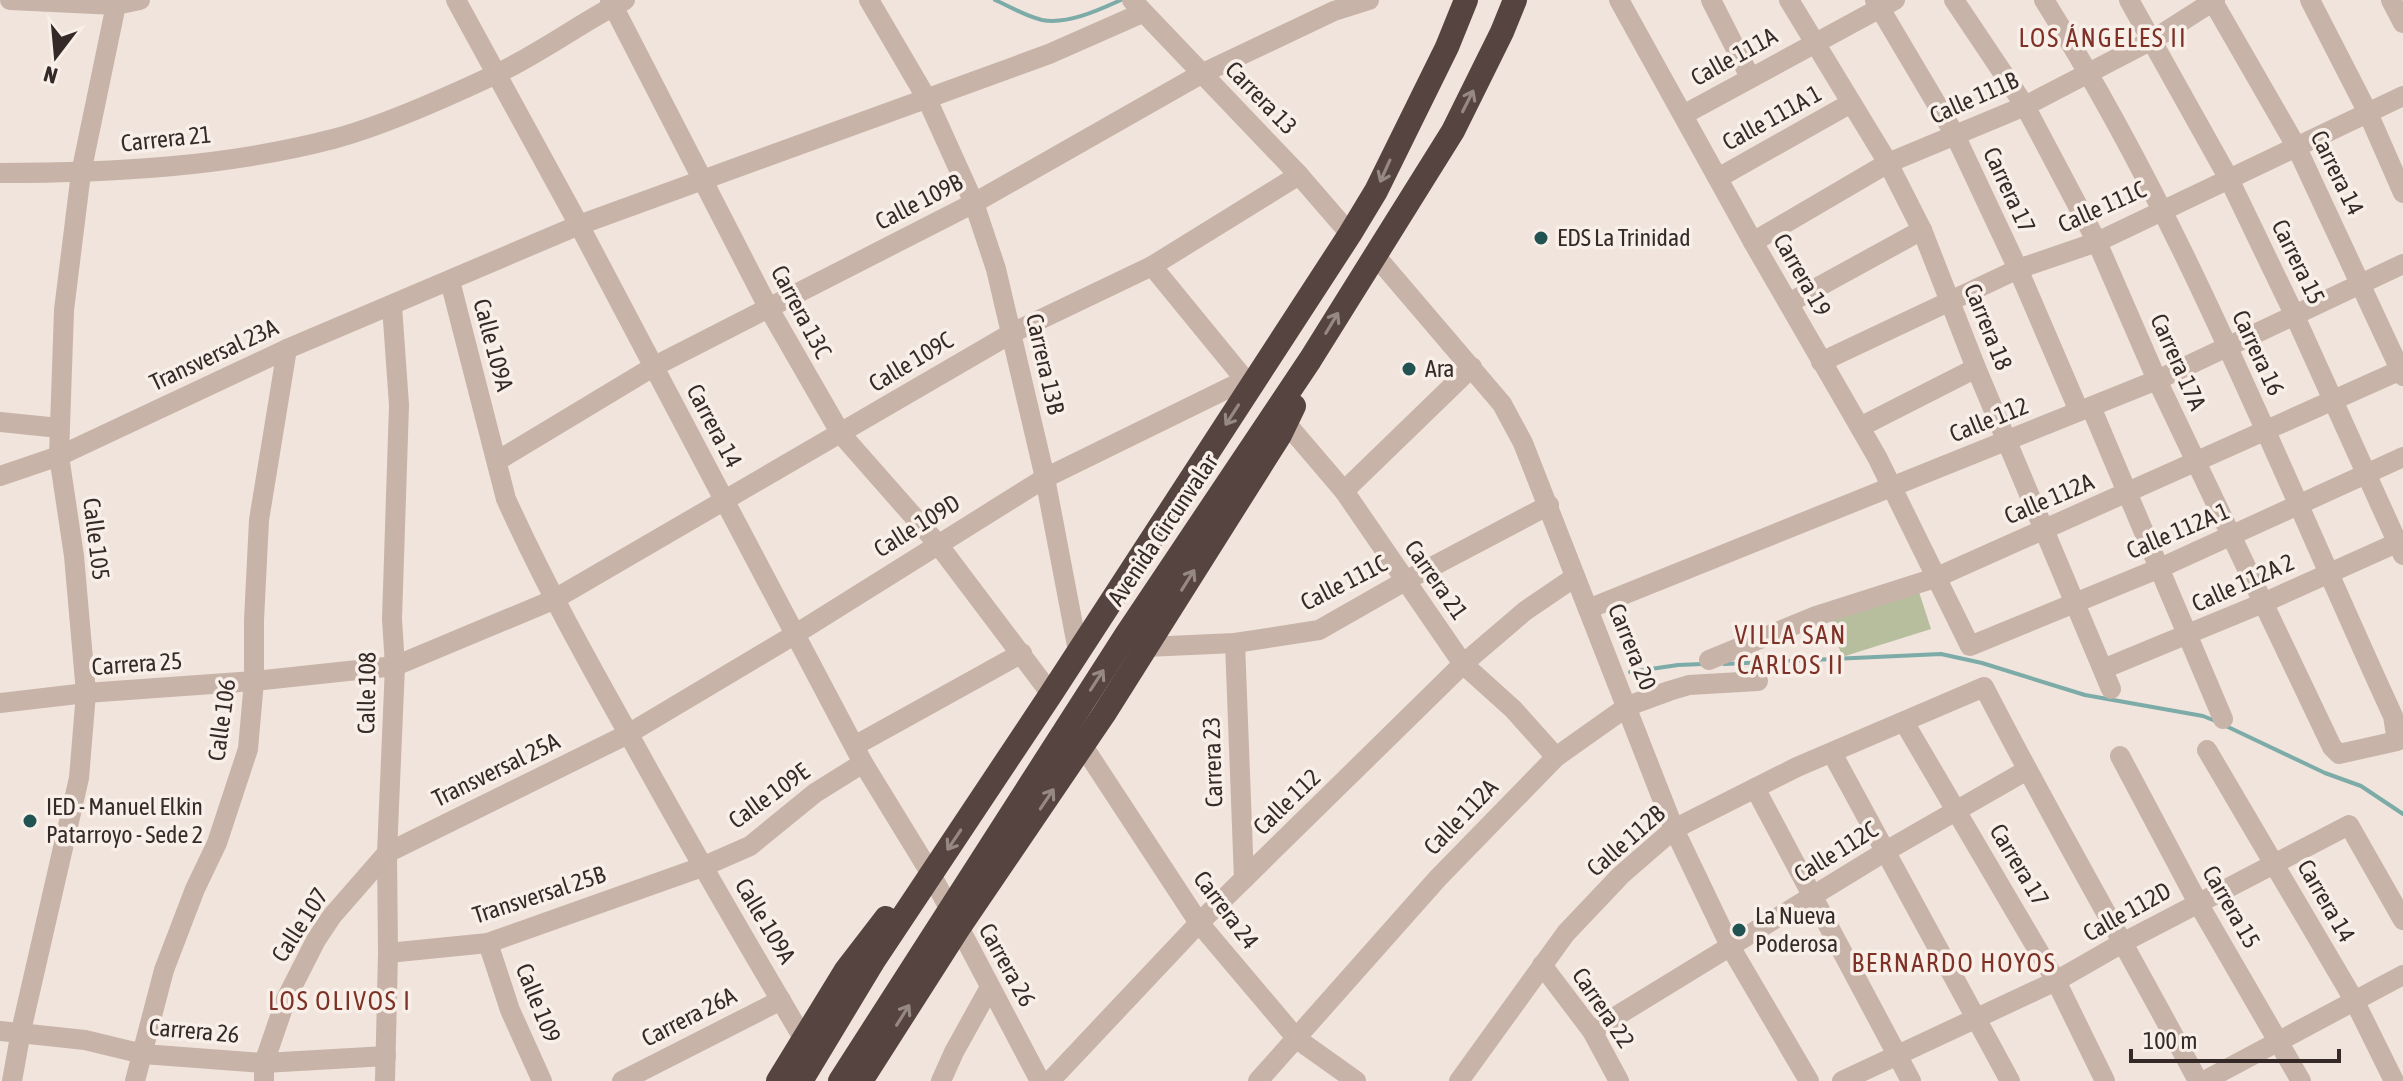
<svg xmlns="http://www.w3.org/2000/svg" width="2403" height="1081" font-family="'Asap Condensed',sans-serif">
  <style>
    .green { fill: #b6be9d }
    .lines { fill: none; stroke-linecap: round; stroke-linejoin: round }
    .stream { stroke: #7caba8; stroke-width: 4 }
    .minor { stroke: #c7b3a8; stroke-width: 20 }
    .highway { stroke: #554440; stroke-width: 24 }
    .oneway { stroke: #968883 }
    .poi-dot { fill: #205351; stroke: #f8efe8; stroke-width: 3 }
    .labels { text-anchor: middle; stroke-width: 7; stroke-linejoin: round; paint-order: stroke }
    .street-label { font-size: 24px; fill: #352a28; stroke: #f8efe8 }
    .poi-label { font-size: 24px; fill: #352a28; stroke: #f8efe8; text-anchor: start }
    .neighbourhood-label { font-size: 26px; letter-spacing: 2px; fill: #7e3227; stroke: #f8efe8 }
  </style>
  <rect width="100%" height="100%" fill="#f0e4dc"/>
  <polygon class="green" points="1919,592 1931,629 1842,657 1830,619"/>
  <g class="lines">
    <g class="stream">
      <path d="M995,0C1011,7 1025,16 1042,20C1067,25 1099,10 1121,0"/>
      <polyline points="1724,664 1941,654 1982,663 2085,695 2203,716 2218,722"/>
      <polyline points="1630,672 1678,665 1703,664"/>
      <polyline points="2226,726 2325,773 2361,786 2403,814"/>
    </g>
    <g class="minor">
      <polyline points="10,0 116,5 140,0"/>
      <polyline points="456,0 579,225 863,763 931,874 1040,1081"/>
      <polyline points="610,0 768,307 841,434 937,543 1051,694"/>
      <polyline points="869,0 927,99 974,203 996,269 1045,478 1078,651"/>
      <polyline points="1132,0 1299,175 1350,234"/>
      <polyline points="1619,0 1753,242 1877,457 1970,646 2160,568 2403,457"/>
      <polyline points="1711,0 1750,77"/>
      <polyline points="1789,0 1888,163 1922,230 1976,368 2111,689"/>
      <polyline points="1875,0 1955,135 2018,269 2079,411"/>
      <path d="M1954,0L2025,106L2097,242L2157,380L2332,747L2339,754L2397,741L2393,716C2282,475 2186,225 2044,0"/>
      <polyline points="2129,0 2229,179 2294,314 2403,555"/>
      <polyline points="2212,0 2296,146 2403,376"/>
      <polyline points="2310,0 2368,113 2403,193"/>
      <polyline points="2391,0 2403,23"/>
      <polyline points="1683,115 1895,0"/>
      <path d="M0,173C111,173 225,167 333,139C383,126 445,98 492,76C538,55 580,23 625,0"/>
      <polyline points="1718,178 1851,103"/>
      <polyline points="1753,242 1888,163 2025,106 2154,39 2215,0"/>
      <polyline points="1374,254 1502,404 1523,443 1674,829 1731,948 1809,1081"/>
      <polyline points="1152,266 1251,387"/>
      <path d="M450,281L506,499C544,583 588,662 633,742C688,842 745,940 803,1038"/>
      <polyline points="1789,303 1922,230"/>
      <polyline points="1821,362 2018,269 2097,242 2403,96"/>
      <polyline points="2091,407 2223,719"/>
      <polyline points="0,422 59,428"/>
      <polyline points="1286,423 1344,491 1463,664 1513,709 1556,757"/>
      <polyline points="1860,427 1976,368"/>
      <polyline points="497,461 653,367 974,203 1201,74 1334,11 1369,0"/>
      <polyline points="0,476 59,456 287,349 579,225 1049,54 1142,13"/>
      <polyline points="1344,491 1472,367"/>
      <polyline points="1588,609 2157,380 2403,264"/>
      <polyline points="1235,643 1244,879"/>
      <polyline points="1146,647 1235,643 1319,630 1405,581 1549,505"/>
      <polyline points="1709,660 1816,616 1935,578 2403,369"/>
      <polyline points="2103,669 2263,603 2403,540"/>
      <polyline points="0,703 86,693 254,681 395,666 553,600 1012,333 1152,266 1299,175"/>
      <polyline points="1904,722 2056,981 2105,1081"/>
      <polyline points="856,745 1022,653"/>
      <polyline points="1083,746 1199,923 1297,1039 1356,1081"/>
      <polyline points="2207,750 2354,1000 2394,1081"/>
      <polyline points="1832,753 2010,1081"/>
      <polyline points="2120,756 2198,903 2301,1081"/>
      <polyline points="1755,788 1911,1081"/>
      <polyline points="488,943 510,1010 542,1081"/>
      <polyline points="388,953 488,943 702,867 750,846 815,793 863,763"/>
      <polyline points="1542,965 1592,1031 1619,1081"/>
      <polyline points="0,1031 85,1040 143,1054 264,1063 386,1056"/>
      <polyline points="1592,1031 1886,851 2027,770"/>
      <polyline points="12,1081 21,1031 79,778 86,693 74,556 59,456 64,310 81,173 117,0"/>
      <polyline points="135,1081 164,970 195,889 217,843 248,749 254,681 254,620 259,520 287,349"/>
      <polyline points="264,1081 264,1063 286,999 316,940 332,916 387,853 628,734 794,635 1045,478 1245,380"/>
      <polyline points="385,1081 388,953 387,853 395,666 392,619 399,405 392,306"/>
      <polyline points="622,1081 781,1000"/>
      <polyline points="941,1081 954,1052 990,987"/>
      <polyline points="1050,1081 1199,923 1463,664 1525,611 1575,577"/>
      <polyline points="1258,1081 1438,878 1556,757 1628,706 1669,691 1689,685 1758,681"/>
      <path d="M1459,1081L1566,933L1621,875L1674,829L1797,767L1984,687C2052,820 2128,949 2198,1081"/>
      <polyline points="1842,1081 2056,981 2124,942 2349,825 2403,920"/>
      <polyline points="2204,1081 2403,975"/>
    </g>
    <g class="highway">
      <polyline points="778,1081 846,970 886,918"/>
      <polyline points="801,1081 874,960 1051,694 1350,234 1376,191 1447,47 1466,0"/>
      <polyline points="840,1081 1126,635 1310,360 1428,171 1453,131 1502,32 1515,0"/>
      <polyline points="861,1081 958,929 1104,714 1280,435 1294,406"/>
    </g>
  </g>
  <defs><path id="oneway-shaft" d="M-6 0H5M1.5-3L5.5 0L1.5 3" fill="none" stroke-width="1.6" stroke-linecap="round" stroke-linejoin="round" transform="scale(2)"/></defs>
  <g class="oneway">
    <use href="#oneway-shaft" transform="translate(1468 101) rotate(-63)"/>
    <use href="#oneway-shaft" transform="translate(1385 171) rotate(114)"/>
    <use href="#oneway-shaft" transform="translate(1332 323) rotate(-59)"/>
    <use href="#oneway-shaft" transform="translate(1232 415) rotate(123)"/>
    <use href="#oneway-shaft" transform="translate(1188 580) rotate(-58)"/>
    <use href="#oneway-shaft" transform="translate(1097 680) rotate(-57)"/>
    <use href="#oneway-shaft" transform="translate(1047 799) rotate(-56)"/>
    <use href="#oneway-shaft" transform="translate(954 840) rotate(124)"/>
    <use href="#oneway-shaft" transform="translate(903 1015) rotate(-58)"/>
  </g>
  <g class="poi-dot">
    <circle cx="1541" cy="238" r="8"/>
    <circle cx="1409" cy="369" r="8"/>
    <circle cx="30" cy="821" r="8"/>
    <circle cx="1739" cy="930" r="8"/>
  </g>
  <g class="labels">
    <g class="street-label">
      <text transform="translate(1734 57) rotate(-29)" y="8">Calle 111A</text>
      <text transform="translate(1261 98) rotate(46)" y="8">Carrera 13</text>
      <text transform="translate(1974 98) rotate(-24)" y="8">Calle 111B</text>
      <text transform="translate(1772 118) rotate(-29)" y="8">Calle 111A 1</text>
      <text transform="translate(166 139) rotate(-6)" y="8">Carrera 21</text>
      <text transform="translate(2337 173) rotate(64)" y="8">Carrera 14</text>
      <text transform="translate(2009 190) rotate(65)" y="8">Carrera 17</text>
      <text transform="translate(919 202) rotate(-27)" y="8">Calle 109B</text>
      <text transform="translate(2102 207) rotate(-24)" y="8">Calle 111C</text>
      <text transform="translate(2298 262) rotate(64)" y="8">Carrera 15</text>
      <text transform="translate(1802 275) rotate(60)" y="8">Carrera 19</text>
      <text transform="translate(801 312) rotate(62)" y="8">Carrera 13C</text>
      <text transform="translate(1988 327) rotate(68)" y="8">Carrera 18</text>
      <text transform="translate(493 345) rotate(75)" y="8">Calle 109A</text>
      <text transform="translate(2258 353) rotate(65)" y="8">Carrera 16</text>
      <text transform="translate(214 355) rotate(-25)" y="8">Transversal 23A</text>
      <text transform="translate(911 362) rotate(-31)" y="8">Calle 109C</text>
      <text transform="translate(2178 362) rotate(66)" y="8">Carrera 17A</text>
      <text transform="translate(1045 364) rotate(77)" y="8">Carrera 13B</text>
      <text transform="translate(1989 420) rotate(-22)" y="8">Calle 112</text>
      <text transform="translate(714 426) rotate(62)" y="8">Carrera 14</text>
      <text transform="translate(2049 499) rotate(-23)" y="8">Calle 112A</text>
      <text transform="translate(917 526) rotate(-32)" y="8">Calle 109D</text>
      <text transform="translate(1163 530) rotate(-56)" y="8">Avenida Circunvalar</text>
      <text transform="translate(2178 531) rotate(-23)" y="8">Calle 112A 1</text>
      <text transform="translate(96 539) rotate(83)" y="8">Calle 105</text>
      <text transform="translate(1436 580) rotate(55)" y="8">Carrera 21</text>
      <text transform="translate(1344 583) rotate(-27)" y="8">Calle 111C</text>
      <text transform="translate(2243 583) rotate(-24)" y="8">Calle 112A 2</text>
      <text transform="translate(1632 647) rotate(68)" y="8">Carrera 20</text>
      <text transform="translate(137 664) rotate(-4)" y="8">Carrera 25</text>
      <text transform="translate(367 693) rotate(-89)" y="8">Calle 108</text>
      <text transform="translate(222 720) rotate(-82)" y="8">Calle 106</text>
      <text transform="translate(1213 762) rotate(-92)" y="8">Carrera 23</text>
      <text transform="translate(496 770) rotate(-26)" y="8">Transversal 25A</text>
      <text transform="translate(769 796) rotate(-36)" y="8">Calle 109E</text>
      <text transform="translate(1287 802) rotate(-44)" y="8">Calle 112</text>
      <text transform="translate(1461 817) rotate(-46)" y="8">Calle 112A</text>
      <text transform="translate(1626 841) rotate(-41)" y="8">Calle 112B</text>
      <text transform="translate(1836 852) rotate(-32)" y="8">Calle 112C</text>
      <text transform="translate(2019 865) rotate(59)" y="8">Carrera 17</text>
      <text transform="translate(539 895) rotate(-18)" y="8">Transversal 25B</text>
      <text transform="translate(2326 901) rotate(60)" y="8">Carrera 14</text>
      <text transform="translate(2231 907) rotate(60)" y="8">Carrera 15</text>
      <text transform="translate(1226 910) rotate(53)" y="8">Carrera 24</text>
      <text transform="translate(2127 912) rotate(-29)" y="8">Calle 112D</text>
      <text transform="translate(765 921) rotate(59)" y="8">Calle 109A</text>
      <text transform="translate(300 925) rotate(-57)" y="8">Calle 107</text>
      <text transform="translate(1007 965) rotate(61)" y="8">Carrera 26</text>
      <text transform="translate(538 1003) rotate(68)" y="8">Calle 109</text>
      <text transform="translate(1603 1008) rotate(56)" y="8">Carrera 22</text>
      <text transform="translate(689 1017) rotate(-27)" y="8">Carrera 26A</text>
      <text transform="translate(194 1031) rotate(5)" y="8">Carrera 26</text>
    </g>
    <g class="poi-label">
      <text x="1557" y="246">EDS La Trinidad</text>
      <text x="1425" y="377">Ara</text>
      <text x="46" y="815">IED - Manuel Elkin<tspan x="46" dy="28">Patarroyo - Sede 2</tspan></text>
      <text x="1755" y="924">La Nueva<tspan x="1755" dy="28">Poderosa</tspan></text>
    </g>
    <g class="neighbourhood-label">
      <text x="2103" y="47">LOS ÁNGELES II</text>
      <text x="1791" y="644">VILLA SAN<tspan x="1791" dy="30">CARLOS II</tspan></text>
      <text x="1954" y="972">BERNARDO HOYOS</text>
      <text x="340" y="1010">LOS OLIVOS I</text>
    </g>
  </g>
  <g transform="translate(56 56) rotate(196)" stroke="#f8efe8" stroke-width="6" paint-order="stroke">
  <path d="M0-6L14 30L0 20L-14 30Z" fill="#352a28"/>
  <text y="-12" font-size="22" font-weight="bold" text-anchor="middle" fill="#352a28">N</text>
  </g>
  <path d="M2131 1049v12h208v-12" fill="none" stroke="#352a28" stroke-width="4"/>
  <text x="2143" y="1049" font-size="24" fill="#352a28" stroke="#f8efe8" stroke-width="6" paint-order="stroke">100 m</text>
</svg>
